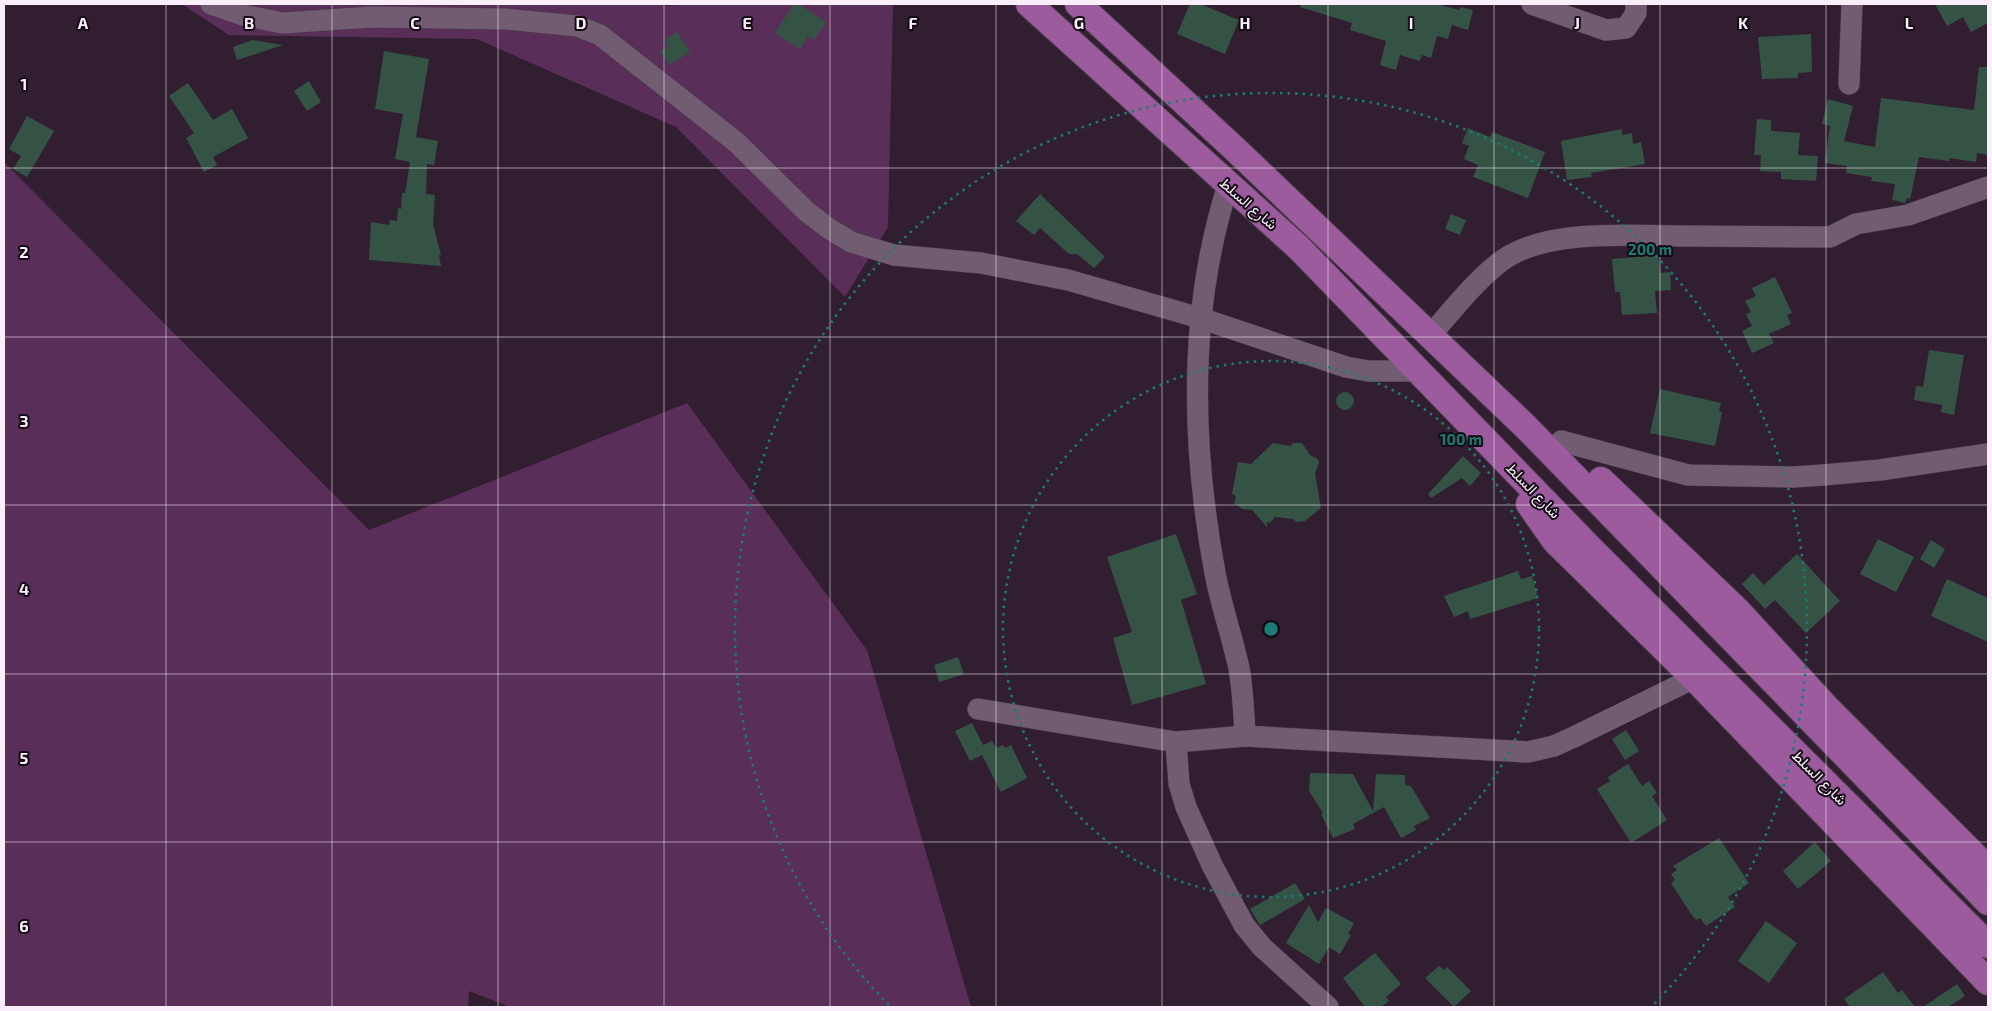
<svg xmlns="http://www.w3.org/2000/svg" width="1992" height="1011" font-family="'Exo 2',Vazirmatn,sans-serif">
  <style>
    .green { fill: #592e59 }
    .building { fill: #345345 }
    .lines { fill: none; stroke-linecap: round; stroke-linejoin: round }
    .minor-casing { stroke: #4a3b4a; stroke-width: 22 }
    .major-casing { stroke: #4a3b4a; stroke-width: 28 }
    .minor { stroke: #725c71; stroke-width: 21 }
    .major { stroke: #9b5b9c; stroke-width: 26 }
    .grid { fill: none; stroke: #faeefa; stroke-width: 1; stroke-opacity: 0.55 }
    .ring { fill: none; stroke: #1b7c75; stroke-width: 2.5; stroke-dasharray: 2.5 5 }
    .labels { text-anchor: middle; dominant-baseline: central; stroke-width: 4; stroke-linejoin: round; paint-order: stroke }
    .street-label { font-size: 15px; fill: #faeefa; stroke: #140c14 }
    .grid-label { font-size: 16px; text-anchor: middle; font-weight: bold; fill: #faeefa; stroke: #140c14; stroke-width: 4; stroke-linejoin: round; paint-order: stroke }
    .centre { fill: #1b7c75; stroke: #140c14; stroke-width: 2.5 }
    .ring-label { font-size: 15px; text-anchor: middle; font-weight: bold; fill: #1b7c75; stroke: #140c14; stroke-width: 4; stroke-linejoin: round; paint-order: stroke }
  </style>
  <rect width="100%" height="100%" fill="#311f31"/>
  <!-- green -->
  <path class="green" d="M182,4H659L668,6L681,4H893L888,227L845,297L676,127L477,39L229,35Z
    M4,162L369,530L687,403L867,650L971,1007H510L469,991L468,1007H4Z"/>
  <!-- building -->
  <path class="building" d="M794,4H798L826,22L814,40L808,36L800,49L775,33Z
    M1190,4H1200L1239,20L1225,54L1177,34Z
    M1301,4H1436L1459,10L1460,7L1473,10L1468,30L1452,25L1448,39L1437,36L1431,58L1422,55L1420,61L1400,55L1396,70L1380,65L1386,41L1350,30L1352,23L1300,7Z
    M1935,4H1988V23L1971,32L1963,17L1947,26Z
    M677,32L690,52L670,65L660,52L668,46L664,40Z
    M1811,34L1812,72L1798,73V78L1762,79L1758,37Z
    M252,40L283,45L237,60L233,47Z
    M384,51L429,59L416,137L438,141L434,165L427,164L426,194L435,195L433,224L441,255H439L441,266L369,260L371,222L389,225L390,220L397,221L398,208L401,209L402,193H405L410,162L395,159L403,114L375,109Z
    M1979,67H1988V155L1977,153L1976,162L1949,158V161L1919,157L1910,199L1907,198L1905,203L1892,200L1895,184L1871,181L1872,177L1846,173L1847,166L1825,163L1830,126L1822,124L1828,99L1853,106L1844,141L1875,147L1881,98L1974,110Z
    M309,81L321,102L307,111L294,91Z
    M188,83L213,120L232,109L248,138L213,157L217,165L204,172L186,138L194,133L169,96Z
    M27,116L54,131L27,177L13,169L21,156L9,149Z
    M1757,119L1771,120V131L1800,133L1798,155L1818,156L1816,181L1781,179V172L1760,171L1761,155H1754Z
    M1468,128L1490,137L1492,132L1545,152L1528,198L1473,177L1478,165L1464,159L1469,146L1462,143Z
    M1622,129V135L1632,133L1633,144L1641,142L1645,164L1591,173L1592,177L1567,180L1561,141Z
    M1040,194L1105,257L1094,268L1077,254H1069L1040,228L1034,235L1016,221Z
    M1451,214L1466,220L1460,235L1445,229Z
    M1658,255L1660,273L1670,272L1671,290L1655,291L1657,313L1622,315L1620,292H1615L1612,259Z
    M1775,277L1792,313L1787,315L1791,324L1769,334L1774,343L1752,353L1742,331L1752,326L1746,314L1751,312L1745,301L1756,296L1752,288Z
    M1929,350L1964,355L1954,415L1941,412L1942,405L1914,400L1916,386L1923,387Z
    M1660,389L1721,403L1719,411L1722,412L1715,446L1650,433Z
    M1336 401a9 9 0 1 1 18 0a9 9 0 1 1-18 0Z
    M1273,443L1290,446L1293,443H1302L1310,455L1318,459L1319,463L1315,473L1321,508L1305,521L1296,522L1293,519L1275,517L1270,523L1267,522V527L1252,510L1242,509L1234,503L1236,496L1232,494L1238,462L1251,464Z
    M1463,456L1481,473L1470,486L1462,478L1431,498L1428,494Z
    M1176,534L1197,594L1181,600L1206,684L1132,705L1113,638L1132,632L1107,557Z
    M1878,539L1914,557L1896,592L1860,574Z
    M1931,540L1945,549L1934,568L1920,559Z
    M1797,554L1840,601L1806,633L1775,600L1765,609L1742,584L1753,573L1764,585Z
    M1518,571L1521,579L1532,576L1538,598L1470,619L1468,611L1454,617L1444,596Z
    M1947,579L1988,598V642L1931,616Z
    M958,657L964,674L939,682L934,665Z
    M972,723L983,745L992,741L996,748L1003,745L1005,748L1011,745L1027,778L1001,792L982,755L970,761L955,731Z
    M1626,730L1639,751L1625,760L1612,739Z
    M1628,764L1642,786L1649,781L1657,793L1652,796L1667,820L1631,843L1597,789L1610,781L1608,777Z
    M1310,773L1353,774L1373,811L1376,774L1405,775V785L1411,786L1430,818L1414,826L1416,830L1401,838L1384,807L1353,824L1355,829L1333,838L1321,814L1323,813L1309,791Z
    M1719,838L1749,883L1728,897L1735,907L1706,926L1700,918L1696,920L1691,914L1671,883L1675,880L1671,874L1677,870L1673,866Z
    M1815,842L1831,861L1798,889L1783,871Z
    M1295,883L1305,899L1260,925L1250,909Z
    M1309,905L1318,922L1326,908L1354,923L1348,934L1351,935L1340,954L1329,947L1319,964L1286,943Z
    M1766,921L1797,943L1769,983L1738,961Z
    M1375,953L1401,984L1386,997L1389,1001L1381,1007H1365L1343,978Z
    M1439,966L1444,970L1447,967L1471,991L1454,1007L1425,978Z
    M1883,972L1898,993L1902,990L1915,1007H1850L1844,999Z
    M1957,984L1965,996L1948,1007H1923Z"/>
  <g class="lines">
    <!-- minor casing -->
    <g class="minor-casing">
      <path id="minor" d="M211,4L243,15L282,23L373,17L506,19L577,26L600,35L736,142L806,211L828,228L851,242L894,255L981,263L1068,280L1200,318L1346,367L1368,371H1421
        M1532,4L1606,30L1626,28L1636,13V4
        M1849,84L1852,4
        M1228,185C1188,311 1191,444 1215,573C1221,605 1232,636 1239,668C1243,691 1244,713 1245,736L1176,742L1179,784L1186,807L1212,865L1244,925L1262,947L1328,1007
        M1429,337C1450,313 1482,272 1509,256C1555,229 1630,236 1682,236C1731,236 1781,237 1830,237L1856,224L1908,215L1988,187
        M1561,441L1688,475L1794,477L1823,475L1880,470L1988,454
        M978,709L1176,742
        M1245,736L1528,752L1554,746L1576,736L1694,678"/>
    </g>
    <!-- major casing -->
    <g class="major-casing">
      <path id="major" d="M1029,4L1299,248L1591,549L1988,945
        M1078,4L1237,151L1526,427L1988,902
        M1601,480L1738,611L1828,709L1988,869
        M1529,504L1555,541L1694,678L1988,982"/>
    </g>
    <!-- minor -->
    <use href="#minor" class="minor"/>
    <!-- major -->
    <use href="#major" class="major"/>
  </g>
  <!-- grid -->
  <path class="grid" d="M166,4V1007M332,4V1007M498,4V1007M664,4V1007M830,4V1007M996,4V1007M1162,4V1007M1328,4V1007M1494,4V1007M1660,4V1007M1826,4V1007M4,168H1988M4,337H1988M4,505H1988M4,674H1988M4,842H1988"/>
  <!-- distance rings -->
  <g class="ring">
    <circle cx="1271" cy="629" r="268"/>
    <path d="M889 1005A536 536 0 1 1 1653 1005"/>
  </g>
  <g class="labels">
    <!-- street labels -->
    <g class="street-label">
      <text transform="translate(1249 203) rotate(41)">شارع السلط</text>
      <text transform="translate(1534 490) rotate(46)">شارع السلط</text>
      <text transform="translate(1820 777) rotate(45)">شارع السلط</text>
    </g>
  </g>
  <g class="grid-label">
    <text x="83" y="29">A</text>
    <text x="249" y="29">B</text>
    <text x="415" y="29">C</text>
    <text x="581" y="29">D</text>
    <text x="747" y="29">E</text>
    <text x="913" y="29">F</text>
    <text x="1079" y="29">G</text>
    <text x="1245" y="29">H</text>
    <text x="1411" y="29">I</text>
    <text x="1577" y="29">J</text>
    <text x="1743" y="29">K</text>
    <text x="1909" y="29">L</text>
    <text x="24" y="90">1</text>
    <text x="24" y="258">2</text>
    <text x="24" y="427">3</text>
    <text x="24" y="595">4</text>
    <text x="24" y="764">5</text>
    <text x="24" y="932">6</text>
  </g>
  <circle cx="1271" cy="629" r="8" class="centre"/>
  <g class="ring-label">
    <text x="1650" y="255">200 m</text>
    <text x="1461" y="445">100 m</text>
  </g>
  <!-- border -->
  <rect width="1992" height="1011" fill="none" stroke="#faeefa" stroke-width="10"/>
</svg>
